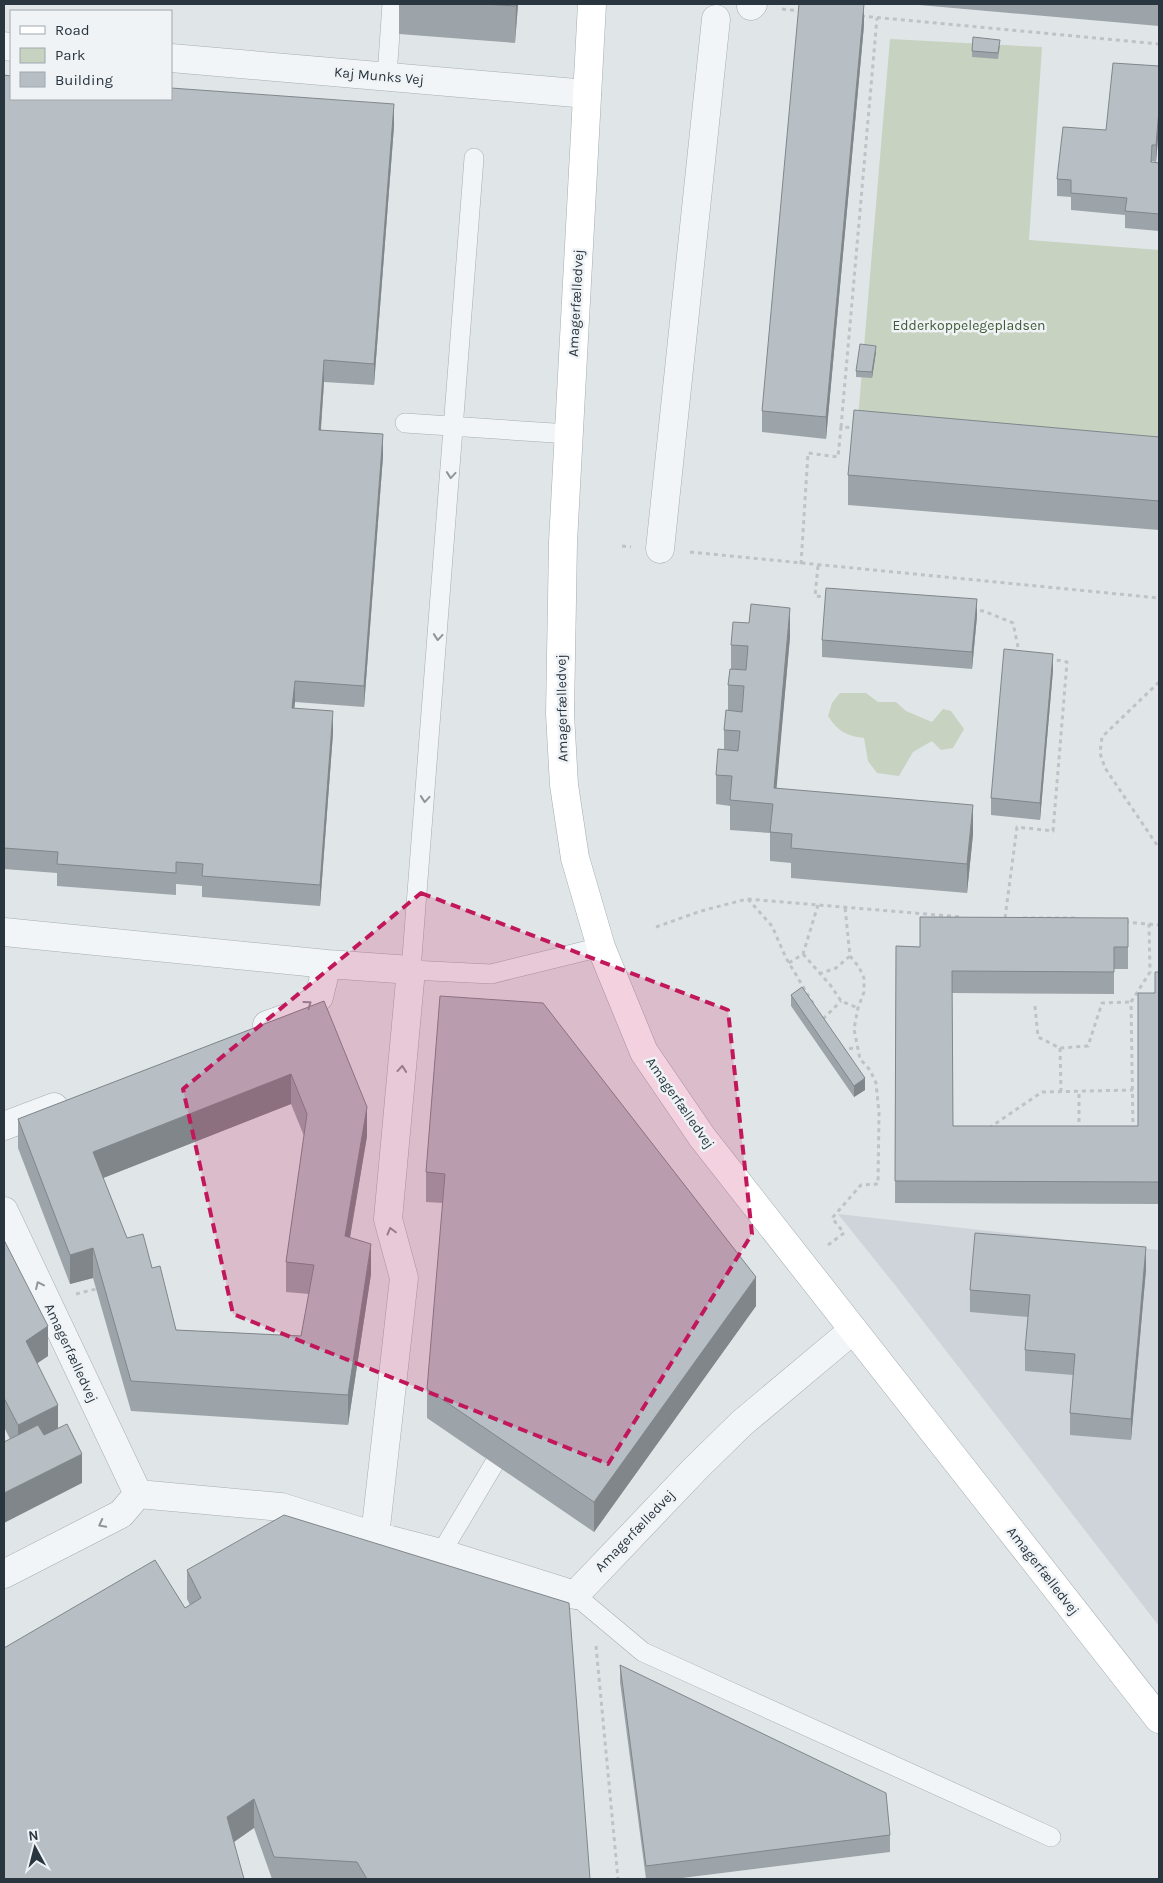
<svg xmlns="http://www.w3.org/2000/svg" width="1163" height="1883" font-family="Karla,sans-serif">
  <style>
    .built { fill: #ced4da }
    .green { fill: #c8d2c1 }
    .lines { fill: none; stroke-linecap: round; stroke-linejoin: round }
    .lane-casing { stroke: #a5adb2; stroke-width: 20 }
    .street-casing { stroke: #a5adb2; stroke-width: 29 }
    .secondary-casing { stroke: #a5adb2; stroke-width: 29 }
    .path { stroke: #bec3c7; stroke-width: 3; stroke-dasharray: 4 4; stroke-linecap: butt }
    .lane { stroke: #f2f5f7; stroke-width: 19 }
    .street { stroke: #f2f5f7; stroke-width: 28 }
    .secondary { stroke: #fff; stroke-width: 28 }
    .wall { fill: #9da4a9; fill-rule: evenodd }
    .shaded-wall { fill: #80868a }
    .building { fill: #b7bfc5; stroke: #80868a; fill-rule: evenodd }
    .oneway { stroke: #8e959b }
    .marked { fill: #c2185b; fill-opacity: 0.2; stroke: #c2185b; stroke-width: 4; stroke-dasharray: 10 6; stroke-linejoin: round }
    .labels { text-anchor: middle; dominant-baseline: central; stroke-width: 5; stroke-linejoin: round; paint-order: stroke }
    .street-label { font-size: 14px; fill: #29353f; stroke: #eff3f6 }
    .park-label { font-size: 14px; fill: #435a37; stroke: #eff3f6 }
  </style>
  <rect width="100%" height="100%" fill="#e0e5e8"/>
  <!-- built -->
  <path class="built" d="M838,1214L1159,1250V1626L895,1285Z"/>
  <!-- green -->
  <path class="green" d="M890,39L1042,47L1029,240L1159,250V447L858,418Z
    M840,693H866L878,702H896L906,711L932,722L943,709L951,711L964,729L953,748L941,750L932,741L913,752L899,776L877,773L868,761L864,738C846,736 838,731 828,716L832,703Z"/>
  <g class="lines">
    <!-- lane casing -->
    <g class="lane-casing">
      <path id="lane" d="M387,76L392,4
        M474,158L411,970L491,974L601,947
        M405,423L569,434
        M441,1553L494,1464
        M575,1595L643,1652L1051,1837"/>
    </g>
    <!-- street casing -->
    <g class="street-casing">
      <path id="street" d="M751,6L753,4
        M4,46L11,47
        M171,58L587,94
        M660,549L716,19
        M4,932L327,964L411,970L388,1219L404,1278L375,1536
        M267,1025L292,1016L319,997L327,964
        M4,1126L54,1107
        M4,1211L138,1494
        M138,1494L281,1507L375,1536L441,1553L575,1595L696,1468L742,1423L853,1330
        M4,1574L121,1514L138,1494"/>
    </g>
    <!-- secondary casing -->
    <g class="secondary-casing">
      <path id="secondary" d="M592,4L563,542L560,714L564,785L575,858L601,947L644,1052L702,1137L1159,1719"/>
    </g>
    <!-- path -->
    <path class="path" d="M782,9L800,11
      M861,16L1159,44
      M841,427L877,18
      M622,546L631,547
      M690,552L1159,598
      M801,564L808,453L838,457L841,427L856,428
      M818,566L815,596L829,597
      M972,610L984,611L1013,623L1019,652
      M1159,682L1102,737L1100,753L1105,768L1159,848
      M748,899L772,926L786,958L814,1005
      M1005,918L1017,827L1053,831L1067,662L1051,659
      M1023,918H1076
      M1125,922L1159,925
      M656,927L701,911L747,899L962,917
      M803,954L831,986L841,1001L858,1008
      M789,963L803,954L818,905
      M819,974L836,968L850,956
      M1035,1006L1038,1037L1060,1048L1088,1046L1102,1003L1131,1002
      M823,1019L841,1001
      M842,1048L844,1050L857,1047
      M1060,1048L1061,1091
      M989,1128L1042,1092L1133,1090
      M1079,1130V1091
      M1133,1130L1131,1002L1150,972L1149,924
      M828,1245L844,1233L832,1218L861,1185L878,1184L879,1113L876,1083L870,1070L860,1059L854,1029L858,1008L864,992V978L859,967L850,956L845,907
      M76,1294L96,1289
      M596,1646L618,1879"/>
    <!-- lane -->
    <use href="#lane" class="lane"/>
    <!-- street -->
    <use href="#street" class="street"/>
    <!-- secondary -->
    <use href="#secondary" class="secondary"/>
  </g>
  <!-- wall -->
  <path class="wall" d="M399,4H518L515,43L399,34Z
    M908,4H1159V26Z
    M864,25L826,439L762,432V411Z
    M1000,46L998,59L972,57V51Z
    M1159,66V127L1156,162L1152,161V162L1159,163V231L1125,228V215L1071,210V197L1057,196V179L1106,130Z
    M4,75L394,126L374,385L324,382L321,430L383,456L364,707L295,702L294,708L333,733L320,906L202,897V886L176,884V895L57,886V873L4,869Z
    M876,352L872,378L856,377V371Z
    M1159,437V530L848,505V475Z
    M977,616L972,669L822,657V640Z
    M790,637L776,788L973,834L967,893L791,878V863L770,861V833L730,830V806L716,804V775L724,750V730L728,711V685L731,669V645Z
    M1053,670L1040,820L991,815V798Z
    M1128,918V969H1114V994L952,993L953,1126H1138L1155,993L1159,972V1204L895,1203L896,946L920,947Z
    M791,995L865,1090L854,1097L791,1006Z
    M440,996L756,1306L594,1532L427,1418V1389L443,1203L426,1202V1172Z
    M324,1001L367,1136L350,1238L371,1274L348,1425L131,1411L93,1278L70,1284L18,1148V1119ZM291,1104L304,1136L286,1262V1292L309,1294L301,1336L176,1330L152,1268L127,1238L103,1178Z
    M4,1240L48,1356L37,1363L58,1428L82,1483L10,1439L4,1427Z
    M1146,1269L1131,1440L1070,1435V1413L1073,1375L1025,1371V1350L1028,1317L970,1312V1290Z
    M187,1570L590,1879H272L254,1828L4,1879L185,1608L190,1605L187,1599Z
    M620,1665L890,1835V1852L674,1879H646L620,1682Z"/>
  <!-- shaded-wall -->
  <path class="shaded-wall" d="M516,4H518L515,43Z
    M864,4V25L826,439V417Z
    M394,104V126L374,385V364Z
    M1159,110V127L1156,162V145Z
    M876,346V352L872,378V372Z
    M324,360V382L319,451V430Z
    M383,434V456L364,707V686Z
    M977,599V616L972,669V652Z
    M790,608V637L774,817V788Z
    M1053,654V670L1040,820V803Z
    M295,681V702L292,730V708Z
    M333,711V733L320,906V885Z
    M973,805V834L967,893V864Z
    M291,1074V1104L93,1182V1152Z
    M865,1078V1090L854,1097V1086Z
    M367,1107V1136L345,1266V1236Z
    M371,1244V1274L348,1425V1395Z
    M1146,1247V1269L1131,1440V1419Z
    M93,1248V1278L70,1284V1255Z
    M756,1277V1306L594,1532V1502Z
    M48,1326V1356L26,1371V1341Z
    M58,1405V1435L18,1455V1425Z
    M82,1454V1483L4,1523V1493Z
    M254,1799V1828L227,1847V1817Z"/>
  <!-- building -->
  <path class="building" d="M484,4H516L515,6Z
    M799,4H864L826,417L762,411Z
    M973,37L1000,40L998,53L972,51Z
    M1113,63L1159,66V110L1156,145H1152L1151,162L1159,163V214L1125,211L1127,198L1071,193V180L1057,179L1063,127L1106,130Z
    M4,75L11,76V99H171V88L394,104L374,364L324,360L319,430L383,434L364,686L295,681L292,708L333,711L320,885L202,876L203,864L176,862V873L57,864L58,852L4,848Z
    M860,344L876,346L872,372L856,371Z
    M854,410L1159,437V501L848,475Z
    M826,588L977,599L972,652L822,640Z
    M751,604L790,608L774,788L973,805L967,864L791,848L792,834L770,832L773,804L730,800L732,776L716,775L718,749L738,751L740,731L724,730L726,710L742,712L744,686L728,685L730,669L746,670L748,646L731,645L733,622L749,623Z
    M1004,649L1053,654L1040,803L991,798Z
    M920,917L1128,918V947H1114V972L952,971L953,1126H1138V993H1155V972H1159V1182L895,1181L896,946L920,947Z
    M802,987L865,1078L854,1086L791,995Z
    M440,996L543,1003L756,1277L594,1502L427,1389L445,1174L426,1172Z
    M324,1001L367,1107L345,1236L371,1244L348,1395L131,1381L93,1248L70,1255L18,1119ZM291,1074L307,1114L286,1262L314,1265L301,1336L176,1330L160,1266L152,1268L143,1234L127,1238L93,1152Z
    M975,1233L1146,1247L1131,1419L1070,1413L1075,1354L1025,1350L1030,1295L970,1290Z
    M4,1240L48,1326L26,1341L58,1405L18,1425L4,1398Z
    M67,1424L82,1454L4,1493V1442L38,1425L44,1435Z
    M284,1515L569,1603L590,1879H367L357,1862L274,1857L254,1799L227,1817L244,1879H4V1648L155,1560L185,1608L201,1598L187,1570Z
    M620,1665L886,1793L890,1835L646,1866Z"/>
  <!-- one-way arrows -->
  <defs><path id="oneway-chevron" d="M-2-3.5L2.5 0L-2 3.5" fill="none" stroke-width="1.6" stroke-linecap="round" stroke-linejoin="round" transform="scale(1.25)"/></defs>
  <g class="oneway">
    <use href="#oneway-chevron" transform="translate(451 475) rotate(95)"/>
    <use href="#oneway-chevron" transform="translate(438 637) rotate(95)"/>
    <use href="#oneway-chevron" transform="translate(425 799) rotate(95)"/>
    <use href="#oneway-chevron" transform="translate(308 1004) rotate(-36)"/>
    <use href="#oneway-chevron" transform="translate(402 1069) rotate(-85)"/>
    <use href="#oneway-chevron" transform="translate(391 1231) rotate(-105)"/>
    <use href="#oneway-chevron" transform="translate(39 1285) rotate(-115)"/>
    <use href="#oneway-chevron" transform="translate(102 1524) rotate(153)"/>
  </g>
  <!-- marked area -->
  <path class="marked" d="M421,893L728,1010L752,1234L608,1464L233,1314L183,1089Z"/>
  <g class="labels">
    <!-- street labels -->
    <g class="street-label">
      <text transform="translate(379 76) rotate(5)">Kaj Munks Vej</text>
      <text transform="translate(576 303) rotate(-87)">Amagerfælledvej</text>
      <text transform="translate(562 708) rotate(-91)">Amagerfælledvej</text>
      <text transform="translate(680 1103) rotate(55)">Amagerfælledvej</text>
      <text transform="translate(71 1353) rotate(65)">Amagerfælledvej</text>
      <text transform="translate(635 1531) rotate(-46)">Amagerfælledvej</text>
      <text transform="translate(1043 1571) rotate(52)">Amagerfælledvej</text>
    </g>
    <!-- park labels -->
    <g class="park-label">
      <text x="969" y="325">Edderkoppelegepladsen</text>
    </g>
  </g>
  <!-- border -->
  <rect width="1163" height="1883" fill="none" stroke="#29353f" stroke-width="10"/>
  <!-- legend -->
  <rect x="10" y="10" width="162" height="90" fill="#eff3f6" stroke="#a0a7ad"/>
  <rect x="20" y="26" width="25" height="8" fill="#ffffff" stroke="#a0a7ad"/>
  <text x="55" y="35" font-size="15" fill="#29353f">Road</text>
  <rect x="20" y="48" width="25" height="15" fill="#c8d2c1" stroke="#a0a7ad"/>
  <text x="55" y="60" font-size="15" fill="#29353f">Park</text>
  <rect x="20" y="72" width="25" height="15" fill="#b7bfc5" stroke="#a0a7ad"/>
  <text x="55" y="85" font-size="15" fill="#29353f">Building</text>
  <!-- north arrow -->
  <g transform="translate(35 1848) rotate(353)" stroke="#eff3f6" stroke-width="4" paint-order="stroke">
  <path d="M0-4L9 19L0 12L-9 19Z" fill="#29353f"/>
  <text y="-8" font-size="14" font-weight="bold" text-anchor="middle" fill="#29353f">N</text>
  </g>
</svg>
